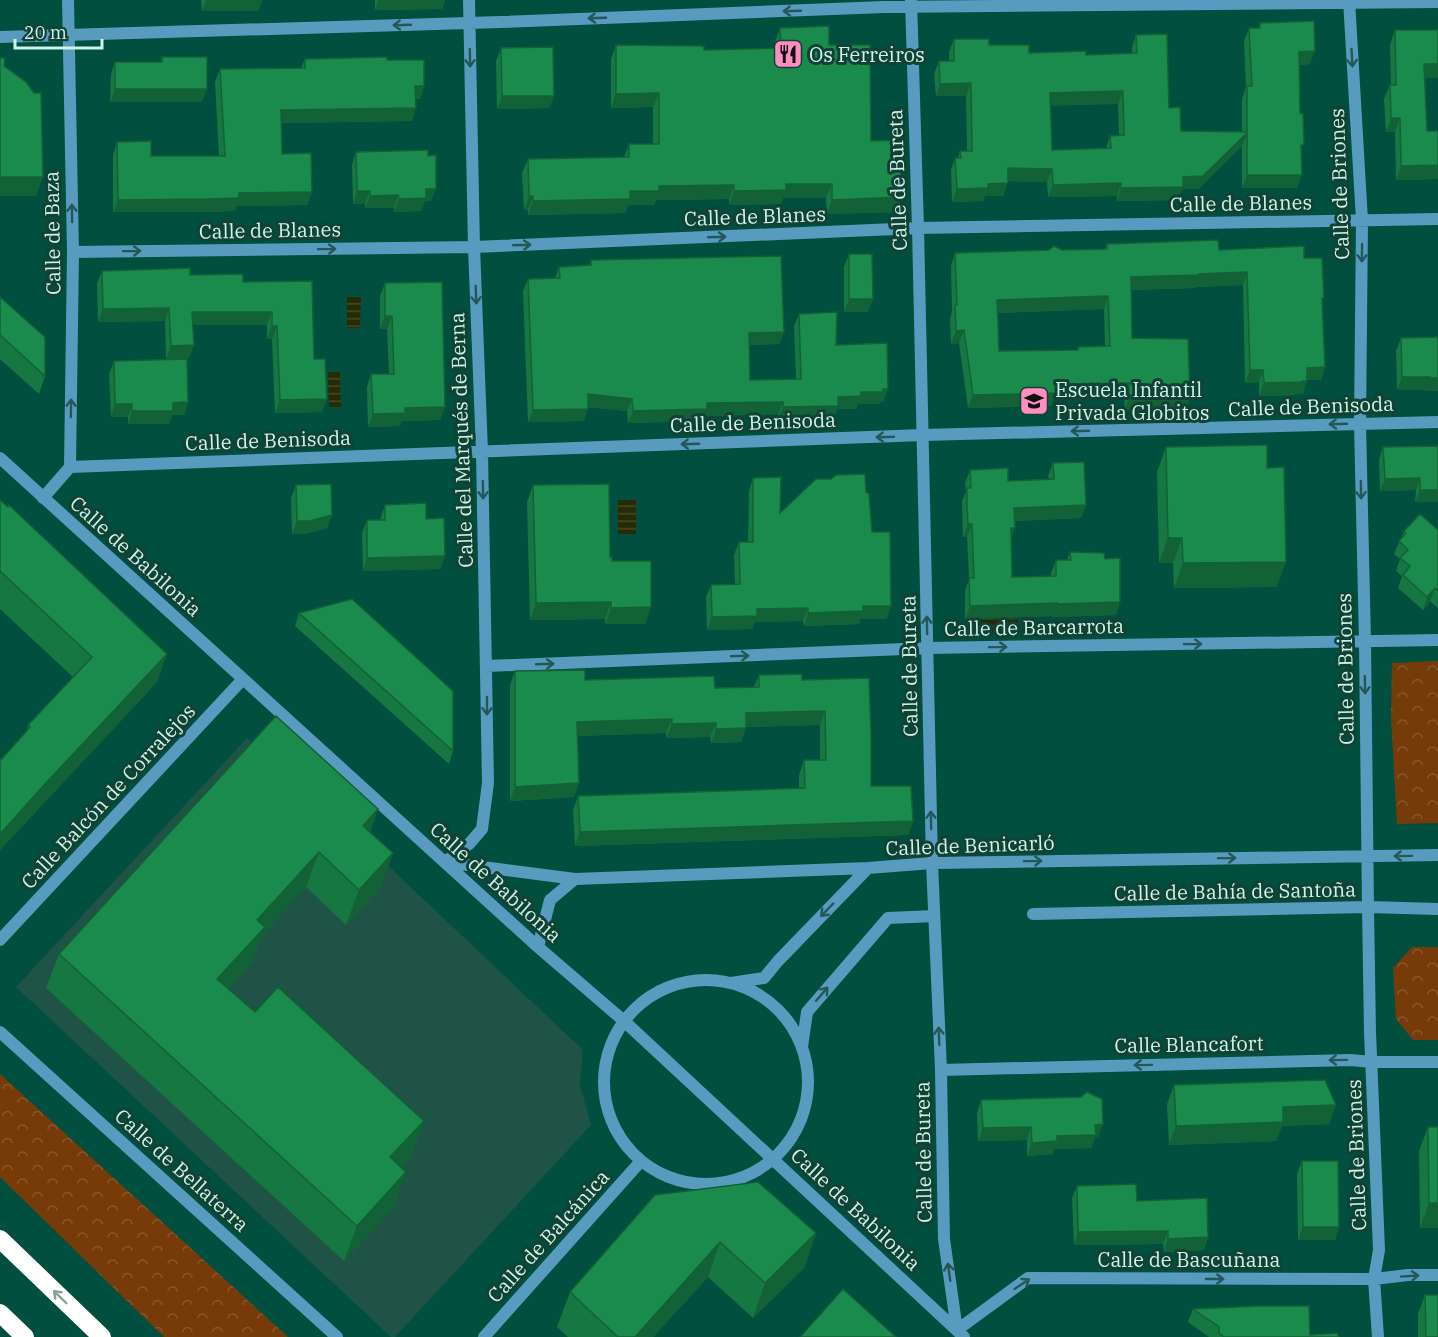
<svg xmlns="http://www.w3.org/2000/svg" width="1438" height="1337" font-family="'IBM Plex Serif',serif">
  <style>
    .built { fill: #1e5346 }
    .forest { fill: url(#forest-crowns) }
    .water { fill: url(#water-rules) }
    .lines { fill: none; stroke-linecap: round; stroke-linejoin: round }
    .minor { stroke: #589bbf; stroke-width: 12 }
    .motorway { stroke: #fff; stroke-width: 18 }
    .wall { fill: #177742; fill-rule: evenodd }
    .shaded-wall { fill: #136136 }
    .building { fill: #1b8a4d; stroke: #136136; stroke-width: 1.5; fill-rule: evenodd }
    .oneway { stroke: #245858 }
    .oneway2 { stroke: #88a09a }
    .labels { text-anchor: middle; dominant-baseline: central; stroke-width: 6; stroke-linejoin: round; paint-order: stroke }
    .poi-label { font-size: 20px; fill: #ccf4e7; stroke: #124135; text-anchor: start }
    .street-label { font-size: 20px; fill: #ccf4e7; stroke: #124135 }
  </style>
  <defs>
    <pattern id="forest-crowns" width="20" height="18" patternUnits="userSpaceOnUse" patternTransform="scale(1.5)"><rect width="20" height="18" fill="#763b09"/><path d="M2 6a3 3 0 1 1 6 0M12 15a3 3 0 1 1 6 0" fill="none" stroke="#88582d"/></pattern>
    <pattern id="water-rules" width="6" height="5" patternUnits="userSpaceOnUse" patternTransform="scale(1.5)"><rect width="6" height="5" fill="#282a06"/><path d="M0 2.5h6" fill="none" stroke="#464a2a"/></pattern>
  </defs>
  <rect width="100%" height="100%" fill="#004f3f"/>
  <!-- built -->
  <path class="built" d="M247,738L264,751L365,844L583,1050L580,1085L591,1125L395,1337H391L16,987Z"/>
  <!-- forest -->
  <path class="forest" d="M1438,661V823L1397,824L1391,717L1392,663Z
    M1412,947H1438V1040H1413L1396,1019L1393,968Z
    M0,1074L288,1337H164L0,1177Z"/>
  <!-- water -->
  <path class="water" d="M347,297H361L360,328H347Z
    M328,372H340L341,407H329Z
    M618,500H636V534H618Z
    M978,619H1018V624H1015V632L978,633Z"/>
  <g class="lines">
    <!-- minor -->
    <path class="minor" d="M68,0L73,252L70,467
      M911,0L918,228L932,863L941,1070L944,1239L957,1330L1028,1278L1374,1279L1408,1275H1438
      M1349,0L1362,220L1360,424L1365,641L1368,907L1370,1032L1379,1250L1374,1279L1378,1337
      M0,37L501,22L884,7L1438,2
      M73,252L474,247L918,228L1438,219
      M0,458L538,947L624,1021L964,1337
      M70,467L923,435L1438,422
      M43,498L70,467
      M487,666L928,648L1438,640
      M445,862L469,844L482,829L488,783L482,452L474,247L469,0
      M445,862L575,879
      M1033,914L1368,907L1438,909
      M0,940L243,679
      M538,947L550,900L575,879L868,868L932,863L1438,855
      M604 1082a102 102 0 1 1 204 0a102 102 0 1 1-204 0Z
      M731,983L764,978L778,961L868,868
      M0,1032L337,1337
      M802,1047L807,1012L888,918L934,916
      M941,1070L1351,1060L1372,1062H1438
      M484,1337L641,1161"/>
    <!-- motorway -->
    <path class="motorway" d="M0,1239L102,1337
      M0,1313L25,1337"/>
  </g>
  <!-- wall -->
  <path class="wall" d="M201,0H262L258,11H202Z
    M375,0H445L442,9L375,10Z
    M1260,23L1310,64L1299,65L1300,113L1302,152L1297,188H1242V146L1198,189H1182L1178,200L1117,201V196L1048,197L1047,182L1008,181L1003,196H985L983,201L952,202L951,170L955,158H958L960,151H967L966,96H936L934,74L939,61H949V52L954,39L989,45L1029,53L1086,55L1132,53V47L1136,35L1169,108L1181,131L1242,132V99L1246,87L1244,41L1249,28H1258ZM1118,104L1119,135L1110,136L1106,148L1052,150L1051,105Z
    M780,28L829,45L871,141L897,212L827,214L826,198H783L781,204L729,205V199L656,200L654,205H628L625,213L528,215V210H524L522,173L528,159L624,157L629,144H653V107L611,108V59L616,45L704,50L776,48L775,42Z
    M1395,30H1438V78H1425L1427,131H1438V179L1396,180L1395,132H1386L1384,99L1390,85H1391L1390,45Z
    M501,48L554,96L549,108L497,109L496,61Z
    M162,57L202,102H110L111,74L115,62H160Z
    M305,59L387,60L424,86L420,99H416L412,121L282,123V154L312,192L307,205L236,206L235,211L204,212H113V155L117,142L151,156H219L215,82L220,69L301,68Z
    M356,152L431,201H425L421,211L394,212V208H365V204H353L352,165Z
    M1107,244L1219,250L1304,258L1322,302L1325,367L1321,380H1307L1303,394H1297V395L1259,396V382L1245,383L1243,285L1195,287V288L1131,290L1132,338L1190,397L1186,410H1125L1124,396L1054,397L1051,406L968,408L959,343L951,344L950,318L952,312L951,266L955,253L1105,249ZM1104,309L1105,346L1078,347L1077,350L999,351L998,313Z
    M849,254L868,312H844V267Z
    M591,260L784,332L779,344L749,345L750,380L796,379L794,326L799,314L888,389L883,402H880L879,404H858L856,409H837L834,418L778,419V414L704,416L702,421L628,423L627,411L588,407L584,421L528,422L523,291L528,279L555,278L559,267L589,266Z
    M102,271L190,275L243,282L314,359L322,412L275,413L272,339H267V325H193L189,358L166,359L165,321L98,322L97,283Z
    M385,283L445,407L440,420L402,421L400,426L368,427L367,387L371,374H389L387,329H380V296Z
    M0,297L45,376L39,394L0,359Z
    M1438,337V391H1425V390H1397L1396,351L1401,338Z
    M114,361L188,402L184,415H172L169,424H128V417H111L109,374Z
    M1438,446V502H1415L1416,490L1380,491L1379,459L1383,447Z
    M1166,447L1267,468L1277,587L1174,588L1173,563H1159L1157,472Z
    M1053,463L1086,505L1081,518L1015,521V528L1011,539L1012,577L1051,576V573L1056,560H1067L1070,552L1105,559L1116,615L1052,617V616L965,619V591L969,579L967,537H963L962,501L966,492L965,483L970,470L1008,481L1049,479L1048,476Z
    M753,478L780,513L866,492L887,619H860L859,624L804,626L803,621L755,622L752,629L707,630L706,597L711,585L735,584L734,555L739,542H748L749,491Z
    M296,485L332,515L327,528L305,534H292L291,498Z
    M533,485L610,557L612,561L651,607L645,624H605V619L530,620L527,502Z
    M0,500L157,682L0,850V761L26,733L28,725L73,677L0,609Z
    M385,505L426,519L445,556L440,569L363,571L362,533L367,520H380Z
    M1438,530V608L1430,601L1423,610L1398,588L1402,576L1396,571L1400,559L1394,554L1404,531Z
    M299,613L453,751L449,764L295,626Z
    M515,671L585,680L715,688L754,687L759,675L802,680L869,678L871,786L913,821L908,835L575,846L573,810L578,796L799,788V775L804,760H820V725L746,727L741,742L711,743L710,737L666,738V733L577,736L579,783L574,797L510,801V685Z
    M378,809L370,832L393,853L380,888L346,925L306,887L262,935L252,962L228,988L255,1012L424,1121L411,1156L401,1167L394,1207L344,1261L46,988L59,954Z
    M1174,1085L1336,1105L1329,1124L1282,1126L1276,1141L1169,1145L1167,1104Z
    M981,1100L1103,1124L1098,1137H1095L1091,1148L1054,1149L1053,1154L1027,1156V1140L978,1141L977,1113Z
    M1428,1127H1438V1228H1420L1419,1151Z
    M1302,1161L1339,1227L1335,1240H1298L1297,1174Z
    M1077,1186L1208,1237L1204,1250L1164,1252L1163,1244L1074,1245L1072,1198Z
    M655,1195L816,1233L804,1268L753,1318L708,1277L653,1337H568L557,1327L570,1292Z
    M1425,1295L1438,1337H1418V1314Z
    M1193,1309L1310,1335L1339,1337H1209L1188,1322Z"/>
  <!-- shaded-wall -->
  <path class="shaded-wall" d="M206,0H262L258,11H202Z
    M378,0H445L442,9L375,10Z
    M1315,51L1310,64L1294,65L1299,52Z
    M1424,64H1438V78H1419Z
    M971,83L966,96H936L940,84Z
    M415,86H424L420,99H411Z
    M115,89H207L202,102H110Z
    M1123,91L1118,104L1045,106L1050,93Z
    M659,93L653,107L611,108L616,94Z
    M502,96H554L549,108L497,109Z
    M416,108L412,121L277,123L281,110Z
    M1391,118H1400L1395,132H1386Z
    M1247,133L1242,146L1198,189H1182L1178,200L1117,201L1121,188L1183,177Z
    M1438,165V179L1396,180L1401,166Z
    M1008,168L1052,169L1047,182L1003,181Z
    M1247,175H1302L1297,188H1242Z
    M0,177H43L36,196H0Z
    M1008,183L1003,196H985L983,201L952,202L957,189L988,184Z
    M1121,183L1117,196L1048,197L1053,185Z
    M786,184H832L826,198H783L781,204L729,205L734,191Z
    M734,185L729,199L656,200L654,205H628L625,213L528,215L533,201L630,191L659,186Z
    M426,189H436L431,201H425L421,211L394,212L399,199Z
    M357,191H370L365,204H353Z
    M312,192L307,205L236,206L235,211L204,212H113L118,200L239,193Z
    M398,195L394,208H365L370,196Z
    M529,196H533L528,210H524Z
    M902,197L897,212L827,214L832,200Z
    M1247,272L1243,285L1195,287V288L1126,290L1131,277Z
    M1108,296L1104,309L992,313L997,300Z
    M849,299H873L868,312H844Z
    M169,308L165,321L98,322L103,309Z
    M192,312H272L267,325H188Z
    M385,316H392L387,329H380Z
    M272,326H277L272,339H267Z
    M964,330L959,343L951,344L956,331Z
    M784,332L779,344L744,345L749,333Z
    M194,345L189,358L166,359L171,346Z
    M1325,367L1321,380H1302L1307,368Z
    M1250,370H1263L1259,382L1245,383Z
    M1402,377H1430L1438,378V391H1425V390H1397Z
    M1302,381H1307L1303,394H1297V395L1259,396L1264,383Z
    M1129,383L1124,396L1054,397L1051,406L968,408L973,395L1056,384Z
    M883,389H888L883,402H880L879,404H858L856,409H837L834,418L778,419L783,407L861,392Z
    M588,394L632,399L627,411L584,407Z
    M1129,397H1190L1186,410H1125Z
    M327,399L322,412L275,413L280,400Z
    M188,402L184,415H172L169,424H128L132,411L173,403Z
    M783,402L778,414L704,416L702,421L628,423L633,411L707,403Z
    M115,404H132L128,417H111Z
    M445,407L440,420L402,421L400,426L368,427L373,414L405,408Z
    M588,409L584,421L528,422L533,410Z
    M1420,478L1416,490L1380,491L1385,479Z
    M1420,490H1438V502H1415Z
    M1086,505L1081,518L1010,521L1014,508Z
    M332,515L327,528L305,534H292L297,521Z
    M968,524H972L967,537H963Z
    M1011,528H1015L1010,541Z
    M1168,538H1182L1173,563H1159Z
    M445,556L440,569L363,571L367,558Z
    M1286,562L1277,587L1174,588L1183,563Z
    M1435,588L1430,601L1423,610L1427,597Z
    M611,602L605,619L530,620L536,603Z
    M1120,602L1116,615L1052,617L1057,604Z
    M1057,603L1052,616L965,619L970,606Z
    M863,606H891L887,619H860L859,624L804,626L808,613Z
    M651,607L645,624H605L611,608Z
    M808,608L803,621L755,622L752,629L707,630L712,617L757,609Z
    M167,654L157,682L0,850V834L44,785Z
    M825,711L820,725L741,727L746,713Z
    M672,719L666,733L572,736L577,722Z
    M716,723L710,737L666,738L672,724Z
    M746,728L741,742L711,743L716,729Z
    M579,783L574,797L510,801L515,787Z
    M378,809L365,844L363,826Z
    M913,821L908,835L575,846L580,832Z
    M319,852L306,887L262,935L252,962L205,1013L217,979L257,920Z
    M393,853L380,888L346,925L359,890Z
    M1336,1105L1329,1124L1282,1126L1276,1141L1169,1145L1176,1126L1283,1107Z
    M424,1121L411,1156L378,1192L390,1157Z
    M1103,1124L1098,1137H1095L1091,1148L1054,1149L1053,1154L1027,1156L1032,1143L1057,1136L1095,1125Z
    M1031,1127L1027,1140L978,1141L983,1128Z
    M406,1172L394,1207L344,1261L357,1226Z
    M1429,1203H1438V1228H1420Z
    M1303,1227H1339L1335,1240H1298Z
    M1168,1231L1163,1244L1074,1245L1078,1232Z
    M816,1233L804,1268L753,1318L765,1283Z
    M1208,1237L1204,1250L1164,1252L1168,1239Z
    M720,1242L708,1277L653,1337H635Z"/>
  <!-- building -->
  <path class="building" d="M1314,21L1315,51L1299,52L1300,113L1303,114L1304,145H1301L1302,175H1247V133L1203,176L1183,177V187L1121,188V183L1053,185L1052,169L1008,168V183L988,184V188L957,189L955,158H961L960,151H972L971,83L940,84L939,61H954V39H989V45H1029V53L1086,51V55L1137,53L1136,35L1167,34L1169,108L1180,107L1181,131L1247,132V86H1252L1249,28H1260V23ZM1123,91L1124,135L1110,136L1111,148L1052,150L1050,93Z
    M829,26V45H870L871,141L899,140L902,197L832,200V184H786V190L734,191V185L659,186V191H630V199L533,201V196H529L528,159L629,157V144H659V93L616,94V45L704,46V50L781,48L780,28Z
    M1395,30H1438V64H1424L1427,131H1438V165L1401,166L1400,118H1391L1390,85H1396Z
    M553,47L554,96H502L501,48Z
    M162,57H207V89H115V62H162Z
    M387,57V60H424V86H415L416,108L281,110L282,154L311,153L312,192L239,193V198L209,199L118,200L117,142L151,141V156H225L220,69L305,68V59Z
    M0,58H5L4,66L26,82L34,93H41L43,177H0Z
    M428,150V156L436,155V189H426V198L399,199L398,195L370,196V191H357L356,152Z
    M1218,240L1219,250L1304,246V258H1322L1324,298H1322L1325,367L1307,368V381H1302V382L1264,383L1263,370H1250L1247,272L1199,274V275L1131,277L1132,338L1188,339L1190,397H1129V383L1056,384V393L973,395L964,330L956,331L955,305H957L955,253L1049,250L1054,246L1062,250L1107,249V244ZM1108,296L1110,346L1078,347V350L999,351L997,300Z
    M849,254H872L873,299H849Z
    M781,256L784,332L749,333L750,380L801,379L799,314L837,312L836,345L887,343L888,389H883V392H861V396L838,397V406L783,407V402L707,403V409L633,411L632,399L588,394V409L533,410L528,279L560,278L559,267L591,265V260Z
    M190,268V275L243,274V282L312,281L314,359H325L327,399L280,400L277,326H272V312H192L194,345L171,346L169,308L103,309L102,271Z
    M442,282L445,407L405,408V413L373,414L371,374H394L392,316H385V283Z
    M0,297L45,337V376L0,335Z
    M1438,337V378H1430V377H1402L1401,338Z
    M187,359L188,402L173,403V411H132V404H115L114,361Z
    M1267,445V468L1284,467L1286,562L1183,563L1182,538H1168L1166,447Z
    M1438,446V490H1420V478L1385,479L1383,447Z
    M1084,462L1086,505L1014,508L1015,528H1011L1012,577L1056,576V560H1071L1070,552L1104,553L1105,559L1120,558V602L1057,604V603L970,606L969,578H974L972,524H968L967,506V488H971L970,470L1008,468V481L1054,479L1053,463Z
    M865,474L866,492L869,494L872,532H890L891,606H863V611L808,613V608L757,609V616L712,617L711,585L740,584L739,542H753V478L781,477L780,513L816,479H831L836,475Z
    M331,484L332,515L310,521H297L296,485Z
    M609,484L610,557H612V561H651V607L611,608V602L536,603L533,485Z
    M0,500L8,507L9,505L167,654L44,785L0,834V761L30,727L28,725L92,657L0,571Z
    M426,503V519L444,518L445,556L367,558V520H385V505Z
    M1420,514L1438,530V591L1435,588L1427,597L1403,575L1410,566L1400,558L1408,550L1399,541L1406,533L1404,531Z
    M352,599L453,691V751L299,613Z
    M585,670V680L714,676L715,688L759,687V675L802,674V680L869,678L871,733V786H911L913,821L580,832L578,796L805,788L804,760H826L825,711L746,713V728L716,729V723L672,724V719L577,722L579,783L515,787V671Z
    M276,716L378,809L363,826L393,853L359,890L319,852L257,920L265,927L217,979L255,1012L278,987L424,1121L390,1157L406,1172L357,1226L59,954Z
    M1325,1080L1336,1105L1283,1107V1122L1176,1126L1174,1085Z
    M1087,1092L1102,1099L1103,1124L1095,1125L1096,1135L1057,1136V1141L1032,1143L1031,1127L983,1128L981,1100L1081,1097Z
    M1428,1127H1438V1203H1429Z
    M1302,1161H1338L1339,1227H1303Z
    M758,1182L816,1233L765,1283L720,1242L635,1337H618L570,1292L655,1195Z
    M1136,1184L1137,1201L1207,1198L1208,1237L1168,1239V1231L1078,1232L1077,1186Z
    M843,1289L896,1337H800Z
    M1425,1295H1438V1337H1426Z
    M1259,1306H1309L1310,1335L1337,1333L1339,1337H1224L1219,1333V1327L1193,1309Z"/>
  <!-- one-way arrows -->
  <defs><path id="oneway-shaft" d="M-6 0H5M1.5-3L5.5 0L1.5 3" fill="none" stroke-width="1.6" stroke-linecap="round" stroke-linejoin="round" transform="scale(1.5)"/></defs>
  <g class="oneway">
    <use href="#oneway-shaft" transform="translate(792 11) rotate(178)"/>
    <use href="#oneway-shaft" transform="translate(597 18) rotate(178)"/>
    <use href="#oneway-shaft" transform="translate(402 25) rotate(178)"/>
    <use href="#oneway-shaft" transform="translate(470 58) rotate(89)"/>
    <use href="#oneway-shaft" transform="translate(1352 58) rotate(87)"/>
    <use href="#oneway-shaft" transform="translate(72 213) rotate(-91)"/>
    <use href="#oneway-shaft" transform="translate(717 237) rotate(-2)"/>
    <use href="#oneway-shaft" transform="translate(522 245) rotate(-2)"/>
    <use href="#oneway-shaft" transform="translate(327 249) rotate(-1)"/>
    <use href="#oneway-shaft" transform="translate(132 251) rotate(-1)"/>
    <use href="#oneway-shaft" transform="translate(1362 253) rotate(91)"/>
    <use href="#oneway-shaft" transform="translate(476 295) rotate(88)"/>
    <use href="#oneway-shaft" transform="translate(71 408) rotate(-89)"/>
    <use href="#oneway-shaft" transform="translate(1338 424) rotate(178)"/>
    <use href="#oneway-shaft" transform="translate(1080 431) rotate(178)"/>
    <use href="#oneway-shaft" transform="translate(885 437) rotate(178)"/>
    <use href="#oneway-shaft" transform="translate(690 444) rotate(178)"/>
    <use href="#oneway-shaft" transform="translate(483 490) rotate(89)"/>
    <use href="#oneway-shaft" transform="translate(1361 490) rotate(89)"/>
    <use href="#oneway-shaft" transform="translate(927 625) rotate(-91)"/>
    <use href="#oneway-shaft" transform="translate(1193 644) rotate(-1)"/>
    <use href="#oneway-shaft" transform="translate(998 647) rotate(-1)"/>
    <use href="#oneway-shaft" transform="translate(740 656) rotate(-2)"/>
    <use href="#oneway-shaft" transform="translate(545 664) rotate(-2)"/>
    <use href="#oneway-shaft" transform="translate(1365 685) rotate(89)"/>
    <use href="#oneway-shaft" transform="translate(487 706) rotate(90)"/>
    <use href="#oneway-shaft" transform="translate(931 820) rotate(-91)"/>
    <use href="#oneway-shaft" transform="translate(1403 856) rotate(179)"/>
    <use href="#oneway-shaft" transform="translate(1227 858) rotate(-1)"/>
    <use href="#oneway-shaft" transform="translate(1033 861) rotate(-1)"/>
    <use href="#oneway-shaft" transform="translate(827 910) rotate(134)"/>
    <use href="#oneway-shaft" transform="translate(822 994) rotate(-49)"/>
    <use href="#oneway-shaft" transform="translate(939 1036) rotate(-92)"/>
    <use href="#oneway-shaft" transform="translate(1338 1060) rotate(179)"/>
    <use href="#oneway-shaft" transform="translate(1143 1065) rotate(179)"/>
    <use href="#oneway-shaft" transform="translate(949 1272) rotate(-98)"/>
    <use href="#oneway-shaft" transform="translate(1410 1276) rotate(-4)"/>
    <use href="#oneway-shaft" transform="translate(1215 1279)"/>
    <use href="#oneway-shaft" transform="translate(1022 1284) rotate(-33)"/>
  </g>
  <use class="oneway2" href="#oneway-shaft" transform="translate(60 1297) rotate(-136)"/>
  <!-- icons -->
  <defs>
    <g id="restaurant-square" transform="scale(1.5)"><rect x="-9" y="-9" width="18" height="18" rx="4" fill="#fd8ebf" stroke="#124135"/><path d="M-5-6h1v4h1v-4h1v4h1v-4h1v5L-1.5 .5V6h-2V.5L-5-1ZM5-6V6H3V1.5H1.5Q1.5-4 5-6Z" fill="#111"/></g>
    <g id="school-square" transform="scale(1.5)"><rect x="-9" y="-9" width="18" height="18" rx="4" fill="#fd8ebf" stroke="#124135"/><path d="M0-5L7-2L0 1L-7-2ZM-4 1L0 2.5L4 1V4Q0 6-4 4Z" fill="#111"/></g>
  </defs>
  <g fill-rule="evenodd">
    <use href="#restaurant-square" x="788" y="54"/>
    <use href="#school-square" x="1034" y="401"/>
  </g>
  <g class="labels">
    <!-- poi labels -->
    <g class="poi-label">
      <text x="809" y="54">Os Ferreiros</text>
      <text x="1055" y="389">Escuela Infantil<tspan x="1055" dy="23">Privada Globitos</tspan></text>
    </g>
    <!-- street labels -->
    <g class="street-label">
      <text transform="translate(897 180) rotate(-92)">Calle de Bureta</text>
      <text transform="translate(1339 184) rotate(-92)">Calle de Briones</text>
      <text transform="translate(1241 203) rotate(-1)">Calle de Blanes</text>
      <text transform="translate(755 216) rotate(-2)">Calle de Blanes</text>
      <text transform="translate(270 230) rotate(-1)">Calle de Blanes</text>
      <text transform="translate(52 233) rotate(-91)">Calle de Baza</text>
      <text transform="translate(1311 406) rotate(-2)">Calle de Benisoda</text>
      <text transform="translate(753 422) rotate(-2)">Calle de Benisoda</text>
      <text transform="translate(268 440) rotate(-2)">Calle de Benisoda</text>
      <text transform="translate(461 440) rotate(-92)">Calle del Marqués de Berna</text>
      <text transform="translate(136 556) rotate(42)">Calle de Babilonia</text>
      <text transform="translate(1034 627) rotate(-1)">Calle de Barcarrota</text>
      <text transform="translate(909 666) rotate(-91)">Calle de Bureta</text>
      <text transform="translate(1345 669) rotate(-91)">Calle de Briones</text>
      <text transform="translate(108 796) rotate(-47)">Calle Balcón de Corralejos</text>
      <text transform="translate(970 845) rotate(-2)">Calle de Benicarló</text>
      <text transform="translate(496 882) rotate(42)">Calle de Babilonia</text>
      <text transform="translate(1235 891) rotate(-1)">Calle de Bahía de Santoña</text>
      <text transform="translate(1189 1044) rotate(-1)">Calle Blancafort</text>
      <text transform="translate(923 1152) rotate(-91)">Calle de Bureta</text>
      <text transform="translate(1356 1155) rotate(-92)">Calle de Briones</text>
      <text transform="translate(182 1170) rotate(42)">Calle de Bellaterra</text>
      <text transform="translate(856 1209) rotate(43)">Calle de Babilonia</text>
      <text transform="translate(548 1236) rotate(-48)">Calle de Balcánica</text>
      <text x="1189" y="1259">Calle de Bascuñana</text>
    </g>
  </g>
  <!-- scale -->
  <path d="M15 39v9h87v-9" fill="none" stroke="#ccf4e7" stroke-width="3"/>
  <text x="24" y="39" font-size="18" fill="#ccf4e7" stroke="#124135" stroke-width="4.5" paint-order="stroke">20 m</text>
</svg>
